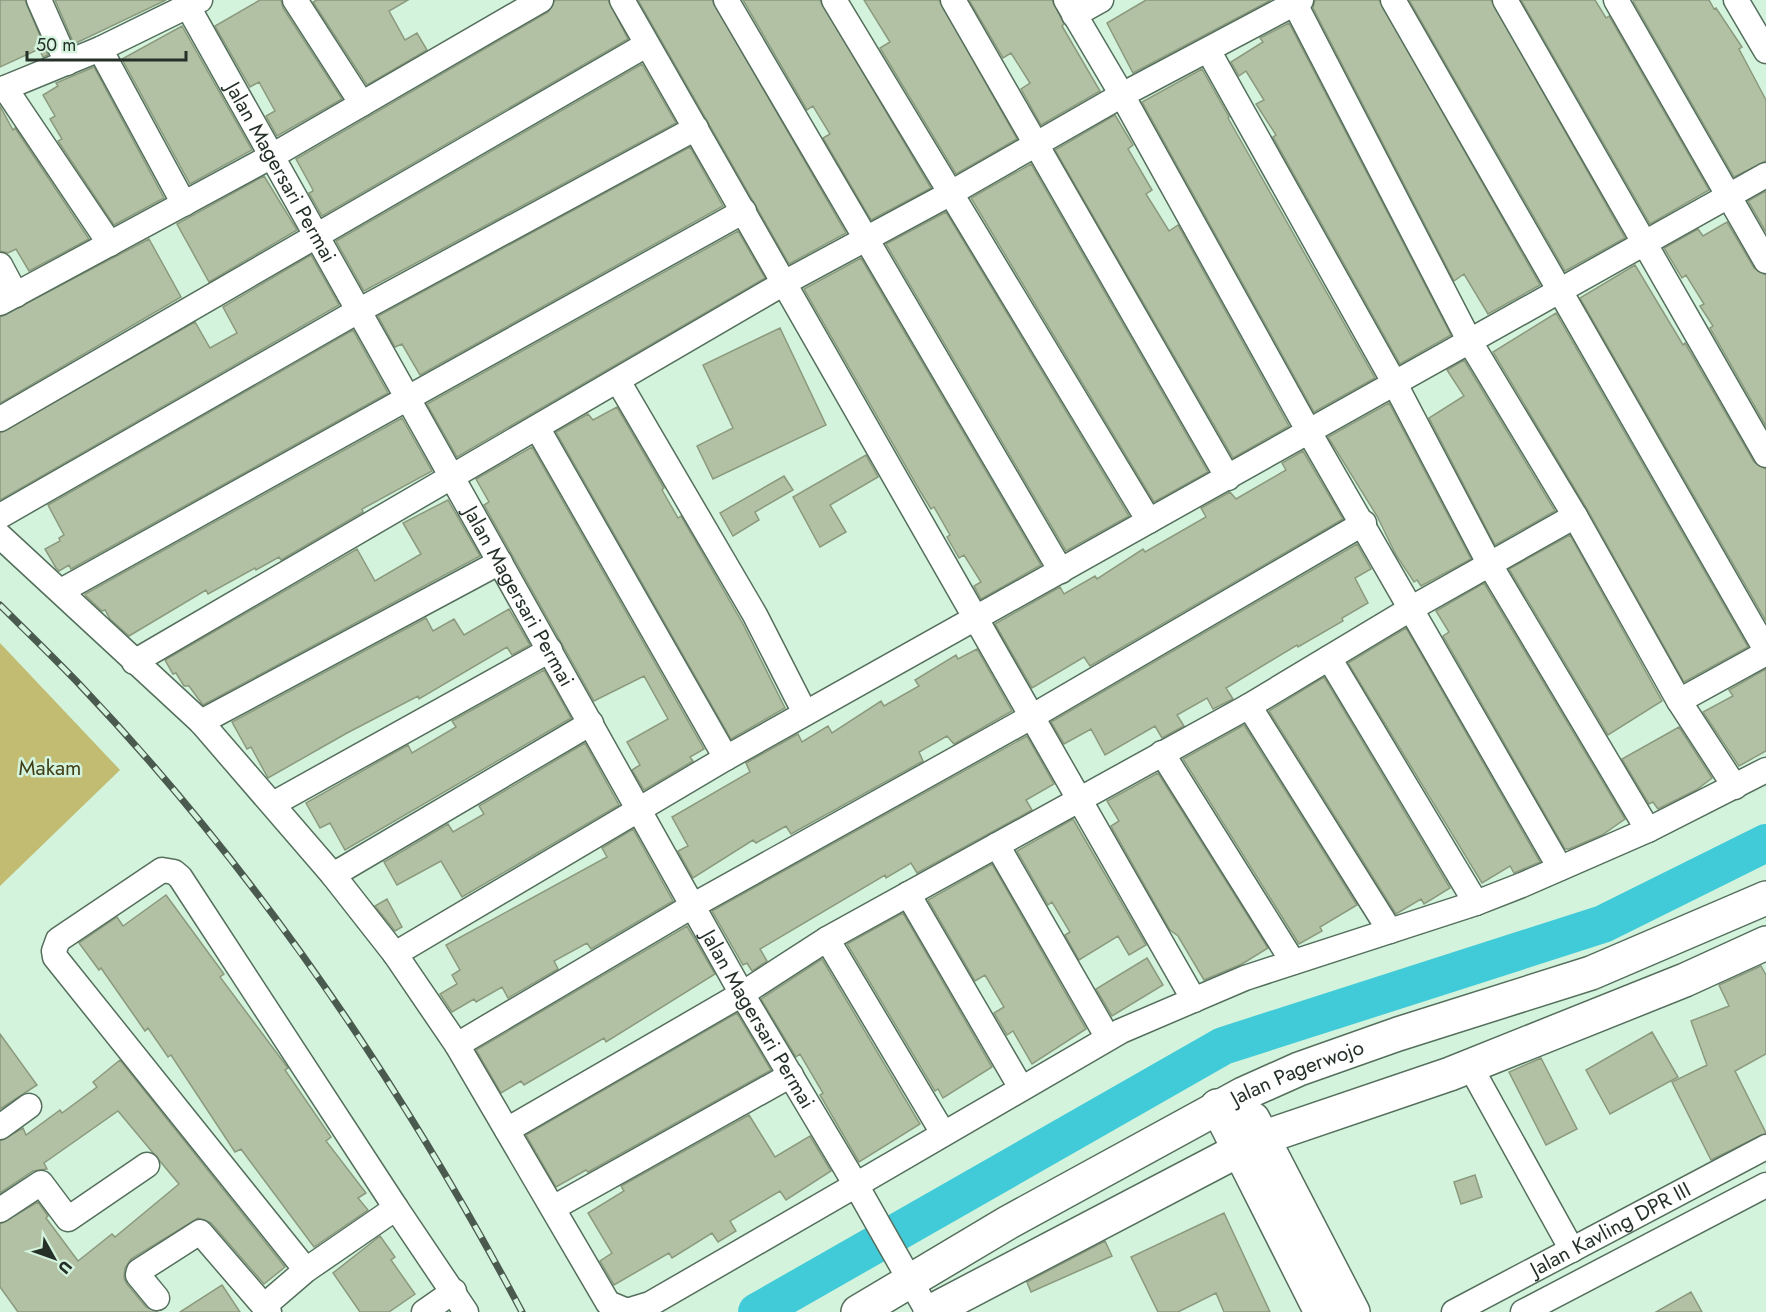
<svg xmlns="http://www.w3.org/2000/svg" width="1766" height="1312" font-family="Jost,sans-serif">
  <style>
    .green { fill: #c1bc71 }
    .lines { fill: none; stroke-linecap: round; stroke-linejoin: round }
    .river { stroke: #41cbd8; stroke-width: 38 }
    .building { fill: #b2c1a4; stroke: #8b997d; stroke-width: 1.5 }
    .street-casing { stroke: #546f5c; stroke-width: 27 }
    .secondary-casing { stroke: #546f5c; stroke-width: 36 }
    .street { stroke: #fff; stroke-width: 24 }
    .secondary { stroke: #fff; stroke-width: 33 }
    .rail-casing { stroke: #4a5a4f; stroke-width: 7 }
    .rail { stroke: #d4f3dd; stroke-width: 4.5; stroke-dasharray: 14; stroke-linecap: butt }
    .labels { text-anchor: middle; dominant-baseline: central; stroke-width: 5; stroke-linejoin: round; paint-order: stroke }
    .street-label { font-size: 21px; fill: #243028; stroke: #d4f3dd }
    .park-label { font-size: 21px; fill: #423f17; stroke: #d4f3dd }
  </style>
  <rect width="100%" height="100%" fill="#d4f3dd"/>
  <!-- green -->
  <path class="green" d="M0,643L120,770L0,886Z"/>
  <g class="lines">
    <!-- river -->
    <path class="river" d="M757,1312L1223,1046L1603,924L1766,843"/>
  </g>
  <!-- building -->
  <path class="building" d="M0,0H25L48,55L43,57L39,49L0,67Z
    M55,0H166L74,44Z
    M260,0H281L283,8L342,99L277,136L266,116L275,111L259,82L250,87L215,26Z
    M317,0H408L389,11L405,40L417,33L427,50L367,85L313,2Z
    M555,0H608L628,39L322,216L309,193L313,191L312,188L296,159L548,12Z
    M638,0H712L846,233L789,264Z
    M743,0H820L931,188L871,220L823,138L830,134L813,106L807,110Z
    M864,0H939L1017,139L956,174L880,48L890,42Z
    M969,0H1052L1064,24L1062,26L1100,91L1041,125L1021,89L1030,83L1011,53L1003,58Z
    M1146,0H1271L1133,73L1107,23Z
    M1315,0H1379L1540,285L1488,314L1464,274L1454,281L1313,8Z
    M1409,0H1491L1625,238L1565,271Z
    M1521,0H1595L1606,18L1609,16L1709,190L1650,224Z
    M1635,0H1709L1714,9L1716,8L1742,47L1739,49L1766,100V161L1734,177L1633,1Z
    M1289,23L1451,335L1400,364L1273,137L1276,135L1256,104L1264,100L1246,71L1239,76L1231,62L1263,42L1260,38Z
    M182,26L252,150L190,184L122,59Z
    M642,64L676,123L364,291L336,241Z
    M94,67L164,198L114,225L58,141L62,139L50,119L55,116L43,95L58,86L56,83Z
    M1202,69L1229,117L1228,118L1375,378L1314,412L1142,102Z
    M0,106L13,130L15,128L89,239L29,271L16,249L8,253L0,251Z
    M1115,115L1133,145L1128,149L1152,190L1146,194L1169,231L1178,225L1289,426L1233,458L1055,150Z
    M690,147L723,206L420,375L402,344L395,347L378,316Z
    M1031,164L1208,472L1154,502L971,198Z
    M264,176L297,230L209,282L177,224Z
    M1766,191V232L1748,201Z
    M946,212L1129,516L1066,551L886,244Z
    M1727,222L1754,268L1766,275V426L1710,328L1713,326L1700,306L1704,304L1686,275L1682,278L1664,248L1698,229L1703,236Z
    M738,231L765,278L457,457L427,404Z
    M149,239L181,297L0,403V317Z
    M311,255L339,305L0,500V433L195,322L210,348L237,333L223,307Z
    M861,258L1041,565L981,599L974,586L981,582L964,555L959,558L947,537L950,535L934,507L931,509L920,491L804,289Z
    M1635,265L1683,345L1685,343L1754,462L1766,469V621L1580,298Z
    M1556,313L1748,647L1684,682L1587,509L1493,352Z
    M780,328L826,425L713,479L697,446L733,428L703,365Z
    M353,330L388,393L71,569L69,565L59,571L56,568L45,549L60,541L59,538L64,535L48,505Z
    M1464,360L1555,511L1495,545L1429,418L1464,396L1447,370Z
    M1389,403L1471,559L1421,586L1417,580L1414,582L1396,555L1377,516L1328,437Z
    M617,407L664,488L662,490L678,518L681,516L743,624L785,708L731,739L556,432L588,414L593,420Z
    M402,418L432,471L362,509L363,512L281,560L279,557L256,570L255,568L208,594L206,590L129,636L110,619L105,610L102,611L86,596L85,594Z
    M532,447L704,749L690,757L693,761L644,790L632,770L640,765L627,742L668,719L644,676L594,701L484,505L489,502L476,479Z
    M1303,451L1343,519L1090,666L1084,657L1032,688L995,624L1060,587L1064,594L1095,576L1097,579L1143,549L1145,552L1206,517L1201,508L1230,492L1236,499L1286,470L1282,463Z
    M866,455L878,477L830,505L846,532L820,547L793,497Z
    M784,476L793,490L755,512L759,520L733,536L720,513Z
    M448,500L480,556L203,705L189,686H184L176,673L173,674L165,660L357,549L375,581L421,554L403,523Z
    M1570,535L1662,701L1608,735L1509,569Z
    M1357,544L1371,569L1355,578L1368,603L1342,618L1343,621L1298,647L1297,645L1226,688L1233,699L1213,709L1207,698L1177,715L1184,726L1162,738L1155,726L1105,755L1091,729L1064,744L1051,722Z
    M1484,583L1625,819L1602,835L1569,849H1565L1443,636L1449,632L1436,611Z
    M509,609L530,645L512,655L507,647L419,699L418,696L347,733L268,778L251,747L247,749L232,722L426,618L433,631L454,619L464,635Z
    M1406,628L1540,862L1514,873L1510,866L1482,883L1348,663Z
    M977,649L1012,711L954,744L947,736L919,752L923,761L791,834L786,826L756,843L753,840L693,878L678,851L688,846L672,817L750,772L746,763L798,734L802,742L828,726L832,733L881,701L884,706L919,686L915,680L956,655L958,659Z
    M1766,669V751L1739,766L1703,712L1733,696L1729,690Z
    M544,670L571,718L345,850L330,823L320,828L306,803L408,745L412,753L456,727L452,721Z
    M1324,677L1450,888L1424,904L1421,899L1396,914L1269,711Z
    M1244,725L1357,905L1320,927L1322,931L1299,944L1183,759Z
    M1679,727L1712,778L1696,790L1658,809L1653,802L1649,804L1622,759Z
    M1027,736L1054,784L1026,800L1032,810L917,873L911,863L886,878L885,875L760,949L767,961L752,971L747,963L743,965L712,911Z
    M585,743L619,805L462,897L441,861L397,885L384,862L448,824L453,832L484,814L479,806Z
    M1158,773L1268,948L1242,964L1204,980L1178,936L1170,930L1111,826L1119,821L1107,801Z
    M1073,819L1146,945L1129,955L1118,936L1079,960L1065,935L1070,932L1052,902L1048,905L1017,851Z
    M633,829L673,901L591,949L587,943L554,961L558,969L508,998L502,987L476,1002L474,999L452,1012L440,994L457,984L452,975L460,970L446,945L607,857L602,848Z
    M992,864L1086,1029L1032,1064L1013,1031L1007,1035L994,1013L1004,1007L985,975L975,981L928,900Z
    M166,895L224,974L220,977L288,1068L285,1070L331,1137L326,1141L366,1193L358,1198L368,1210L314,1247L241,1149L235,1152L171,1055L168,1057L148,1028L145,1031L101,968L99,970L79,943L117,917L123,926Z
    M387,899L402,927L395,931L375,906Z
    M903,913L992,1067L943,1098L938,1089L935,1091L847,944Z
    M687,926L715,974L606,1042L604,1038L524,1085L521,1081L501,1093L476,1050Z
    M1147,958L1163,985L1112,1016L1096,989Z
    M822,959L920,1124L859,1162L820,1095L823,1093L800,1054L796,1057L761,999Z
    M1761,966L1766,975V1054L1735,1071L1766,1133L1711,1160L1672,1082L1707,1065L1691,1021L1729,1006L1719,985Z
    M737,1013L771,1070L588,1172L586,1170L556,1187L526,1135Z
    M1652,1032L1678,1077L1610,1114L1586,1070Z
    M0,1034L37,1085L0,1109Z
    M1541,1058L1577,1129L1546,1145L1509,1072Z
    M120,1060L285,1267L264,1284L211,1223L198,1218L131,1259L125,1268L124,1278L127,1284L146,1307L158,1312H18L0,1287V1224L38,1202L48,1216L46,1218L78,1261L112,1234L115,1237L179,1184L118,1111L44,1163L47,1169L33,1171L0,1193V1141L23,1128L26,1135L60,1110L62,1113L97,1087L93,1082Z
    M749,1115L775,1157L810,1136L831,1171L786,1200L780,1191L730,1221L736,1231L718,1242L712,1233L672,1258L669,1253L614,1285L600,1261L612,1253L588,1213L624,1191L621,1186Z
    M1475,1175L1482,1197L1461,1204L1454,1182Z
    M1224,1213L1270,1312H1224L1216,1293L1178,1312H1158L1131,1257Z
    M380,1236L395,1257L391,1260L415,1294L389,1312H360L333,1273Z
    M1105,1241L1112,1256L1031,1292L1027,1282Z
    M222,1285L240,1312H180Z
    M1691,1292L1702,1312H1656Z"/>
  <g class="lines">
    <!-- street casing -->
    <g class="street-casing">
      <g id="street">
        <path d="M39,0L67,63"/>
        <path d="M295,0L362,104"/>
        <path d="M622,0L1194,1000"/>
        <path d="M726,0L1061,571"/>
        <path d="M834,0L1149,521"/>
        <path d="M953,0L1228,478"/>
        <path d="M1066,0L1122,95L1309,432L1560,868"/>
        <path d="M1393,0L1766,650"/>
        <path d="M1505,0L1766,455"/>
        <path d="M1616,0L1766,261"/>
        <path d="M1736,0L1766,51"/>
        <path d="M1295,4L1470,342L1575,516L1679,701L1735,787"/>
        <path id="s1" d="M187,5L742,994L856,1185L1121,1031L1245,978L1476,903L1522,885L1648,830L1766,770"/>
        <path d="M1074,15L1101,0"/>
        <path d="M100,49L184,204"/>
        <path d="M1208,50L1395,384L1490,565L1648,830"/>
        <path d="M5,88L110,244"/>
        <path d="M0,90L100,49L200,0"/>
        <path d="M0,265L16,295"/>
        <path d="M0,303L272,156L541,0"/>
        <path d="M618,381L755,615L805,713"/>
        <path d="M0,419L646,45"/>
        <path d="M538,429L726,758"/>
        <path d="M0,516L358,311L696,128"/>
        <path d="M0,536L201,722L333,875"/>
        <path d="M61,591L744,211"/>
        <path d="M1329,658L1476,903"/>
        <path d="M134,662L784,283L951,193L1122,95L1301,0"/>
        <path d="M1679,701L1766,653"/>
        <path d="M1249,706L1390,931"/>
        <path d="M201,722L500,562"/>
        <path d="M591,723L333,875L395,954L457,1045L608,1303L627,1311L650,1304L856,1185L928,1312"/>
        <path d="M1162,753L1293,962"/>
        <path d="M273,804L550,650"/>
        <path d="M997,845L1108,1038"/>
        <path d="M908,894L1021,1088"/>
        <path d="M827,939L943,1133"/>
        <path d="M395,954L726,758L1766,175"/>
        <path d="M457,1045L694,905L1033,716L1364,523"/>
        <path d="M1470,1066L1572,1250"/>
        <path d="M0,1127L29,1106"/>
        <path d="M507,1130L742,994L827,939L1249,706L1412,608L1575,516"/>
        <path d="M396,1208L466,1312"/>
        <path d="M553,1208L791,1075"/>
        <path d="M0,1210L41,1183L68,1219L147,1165"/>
        <path d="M157,1298L138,1275L139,1271L200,1232L269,1312"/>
        <path d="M264,1306L306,1270L396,1208L180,877L174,872L162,870L58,940L54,951L55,957L306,1270"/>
        <path d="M424,1312L454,1291"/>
        <path id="s2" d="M1454,1312L1766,1147"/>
        <path d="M1523,1312L1766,1185"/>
      </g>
    </g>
    <!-- secondary casing -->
    <g class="secondary-casing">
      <g id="secondary">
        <path d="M1217,1106L1321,1312"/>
        <path d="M1253,1119L1353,1312"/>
        <path id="s3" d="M858,1312L1009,1222L1243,1094L1299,1069L1398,1034L1591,973L1766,898"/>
        <path d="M930,1312L1262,1138L1450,1074L1685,980L1766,943"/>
      </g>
    </g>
    <!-- street -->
    <use href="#street" class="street"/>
    <!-- secondary -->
    <use href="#secondary" class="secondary"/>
    <!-- rail casing -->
    <g class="rail-casing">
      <path id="rail" d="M0,605C27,632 54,658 80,685C256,870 403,1087 522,1312"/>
    </g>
    <!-- rail -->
    <use href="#rail" class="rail"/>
  </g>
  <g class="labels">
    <!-- street labels -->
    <g class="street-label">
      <text stroke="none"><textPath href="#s1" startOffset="192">Jalan Magersari Permai</textPath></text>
      <text stroke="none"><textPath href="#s1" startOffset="678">Jalan Magersari Permai</textPath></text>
      <text stroke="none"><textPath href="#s1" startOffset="1164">Jalan Magersari Permai</textPath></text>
      <text stroke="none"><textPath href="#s3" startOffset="501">Jalan Pagerwojo</textPath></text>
      <text stroke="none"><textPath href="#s2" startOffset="177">Jalan Kavling DPR III</textPath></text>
    </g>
    <!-- park labels -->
    <g class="park-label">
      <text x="50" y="768">Makam</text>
    </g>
  </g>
  <!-- north arrow -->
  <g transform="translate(54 1258) rotate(130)" stroke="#d4f3dd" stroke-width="4.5" paint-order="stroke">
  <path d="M0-4.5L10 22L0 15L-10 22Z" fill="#243028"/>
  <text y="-9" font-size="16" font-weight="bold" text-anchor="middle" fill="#243028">U</text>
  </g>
  <!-- scale -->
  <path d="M27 51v9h159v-9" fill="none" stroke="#243028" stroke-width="3"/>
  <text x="36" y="51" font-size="18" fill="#243028" stroke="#d4f3dd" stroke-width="4.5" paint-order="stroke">50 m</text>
</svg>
